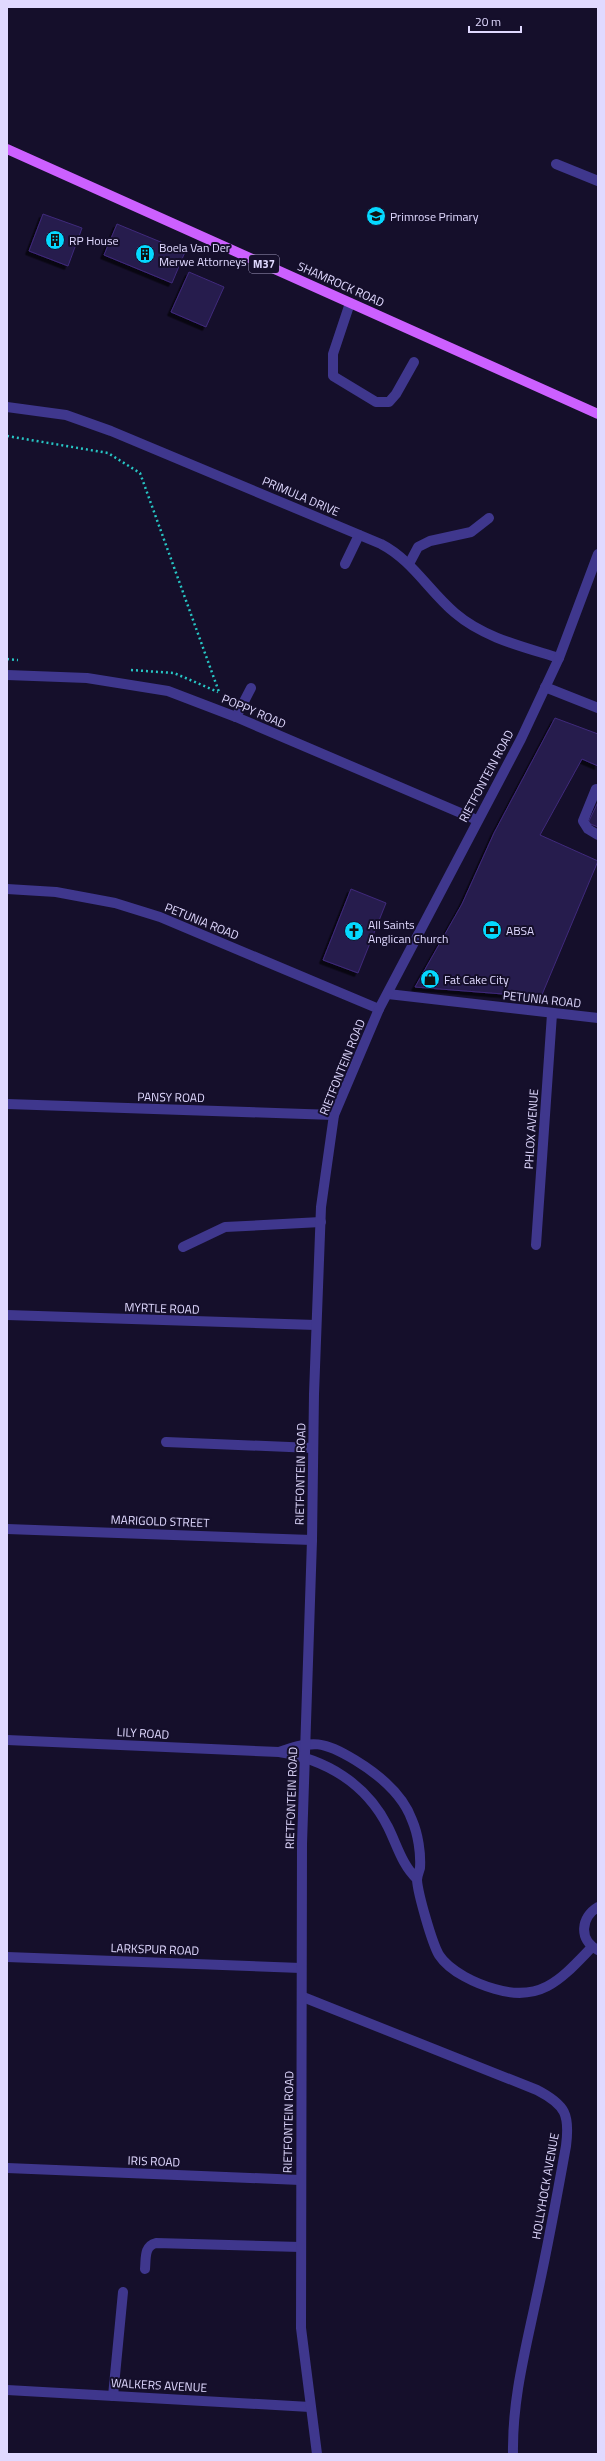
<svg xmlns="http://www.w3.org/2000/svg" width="605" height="2461" font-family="'Titillium Web',sans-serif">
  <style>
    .building { fill: #271a4e; stroke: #3f2a7b; filter: url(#shadow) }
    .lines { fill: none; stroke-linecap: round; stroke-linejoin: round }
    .path { stroke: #27c5c4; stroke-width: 2.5; stroke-dasharray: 2 3; stroke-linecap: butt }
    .service { stroke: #3f378d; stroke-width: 10 }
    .minor { stroke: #3f378d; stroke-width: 10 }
    .tertiary { stroke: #3f378d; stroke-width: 10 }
    .primary { stroke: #cc60ff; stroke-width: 10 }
    .labels { text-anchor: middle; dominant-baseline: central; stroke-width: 4; stroke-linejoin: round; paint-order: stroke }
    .shield { fill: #150f2b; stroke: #a39cbf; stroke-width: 1 }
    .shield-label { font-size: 11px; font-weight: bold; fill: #e0d9ff }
    .poi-label { font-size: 12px; fill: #e0d9ff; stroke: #150f2b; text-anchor: start }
    .street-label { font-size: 12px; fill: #e0d9ff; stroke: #150f2b }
  </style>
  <defs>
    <filter id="shadow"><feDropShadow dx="-3.5" dy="3.5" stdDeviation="0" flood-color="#0009"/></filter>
  </defs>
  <rect width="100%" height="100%" fill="#150f2b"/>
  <!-- building -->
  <path class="building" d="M43,214L82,228L68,266L29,251Z
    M117,224L185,252L172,283L104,255Z
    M189,272L224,287L206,327L171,312Z
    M555,718L598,734V766L582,759L540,835L598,861L541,997L415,987L462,904L494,833Z
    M598,802V827L588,823Z
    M351,889L386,903L358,973L323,960Z"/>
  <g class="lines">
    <!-- path -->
    <path class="path" d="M7,436L108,453L140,473L219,692
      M7,659L18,660
      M131,670L174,673L218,692"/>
    <!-- service -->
    <path class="service" d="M556,164L598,181
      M350,303L333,354V376L376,402H389L396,394L414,362
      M345,564L359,535
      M409,564L418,547L430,541L471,532L489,518
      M236,717L251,688
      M596,789L583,821L588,829L598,835
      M183,1247L225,1227L321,1222
      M166,1442L313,1448
      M145,2269C146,2258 144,2246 156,2243L301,2247
      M113,2396L123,2292"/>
    <!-- minor -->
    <path class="minor" d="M7,407L66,415L111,431L381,544C412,560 429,591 455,613C484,638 524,647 559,658
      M7,675L87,678L168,691L236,717L477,820
      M545,687L598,708
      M7,889L56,892L115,903L160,917L379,1009
      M388,994L598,1018
      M7,1104L334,1115
      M536,1245L552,1014
      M7,1315L316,1325
      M7,1529L312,1540
      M7,1740L279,1752C325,1759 366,1783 388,1827C397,1845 402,1865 417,1879
      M279,1752C314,1740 323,1741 355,1760C378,1774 403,1795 412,1820C418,1834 421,1853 420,1868C419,1872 417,1876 417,1880C418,1894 432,1943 439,1955C450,1972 477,1984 495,1989C542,2003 562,1978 592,1947
      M598,1907C581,1917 578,1940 598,1950
      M7,1957L301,1968
      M303,1997L537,2090C566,2105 570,2115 566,2146C557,2196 548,2246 537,2295C526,2348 512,2399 513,2454
      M7,2168L300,2180
      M7,2390L310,2407"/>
    <!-- tertiary -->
    <path class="tertiary" d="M317,2454L301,2328L302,1844L312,1540L314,1394L321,1207L334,1115L379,1009L521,739L559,658L598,554"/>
    <!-- primary -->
    <path class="primary" d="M7,149L598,414"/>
  </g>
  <!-- icons -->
  <defs>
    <g id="school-disc" transform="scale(1)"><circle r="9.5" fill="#05d8ff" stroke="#150f2b"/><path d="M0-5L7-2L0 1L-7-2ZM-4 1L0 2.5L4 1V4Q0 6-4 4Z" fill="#111"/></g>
    <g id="building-disc" transform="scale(1)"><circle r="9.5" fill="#05d8ff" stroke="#150f2b"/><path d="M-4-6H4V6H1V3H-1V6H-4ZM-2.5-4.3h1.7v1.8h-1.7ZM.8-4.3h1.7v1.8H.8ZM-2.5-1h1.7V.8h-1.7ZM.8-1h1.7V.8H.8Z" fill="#111"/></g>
    <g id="bank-disc" transform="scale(1)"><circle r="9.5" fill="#05d8ff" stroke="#150f2b"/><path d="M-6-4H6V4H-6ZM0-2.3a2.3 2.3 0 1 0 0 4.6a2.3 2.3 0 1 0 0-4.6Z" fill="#111"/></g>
    <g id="church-disc" transform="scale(1)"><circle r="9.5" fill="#05d8ff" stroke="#150f2b"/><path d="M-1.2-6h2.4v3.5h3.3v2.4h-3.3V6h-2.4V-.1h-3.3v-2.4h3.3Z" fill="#111"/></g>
    <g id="shop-disc" transform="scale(1)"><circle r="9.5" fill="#05d8ff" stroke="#150f2b"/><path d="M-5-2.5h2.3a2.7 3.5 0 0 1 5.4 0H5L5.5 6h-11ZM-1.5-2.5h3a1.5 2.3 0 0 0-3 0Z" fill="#111"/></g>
  </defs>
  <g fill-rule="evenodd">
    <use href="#school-disc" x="376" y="216"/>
    <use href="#building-disc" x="55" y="240"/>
    <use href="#building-disc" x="145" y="254"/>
    <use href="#bank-disc" x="492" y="930"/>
    <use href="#church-disc" x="354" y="931"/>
    <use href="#shop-disc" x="430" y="979"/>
  </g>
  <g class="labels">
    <!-- shield labels -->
    <rect class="shield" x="249" y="255" width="30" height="18" rx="3"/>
    <g class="shield-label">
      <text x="264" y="264">M37</text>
    </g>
    <!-- poi labels -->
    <g class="poi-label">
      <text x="390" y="216">Primrose Primary</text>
      <text x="69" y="240">RP House</text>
      <text x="159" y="247">Boela Van Der<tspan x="159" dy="14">Merwe Attorneys</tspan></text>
      <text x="368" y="924">All Saints<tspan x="368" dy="14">Anglican Church</tspan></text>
      <text x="506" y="930">ABSA</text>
      <text x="444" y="979">Fat Cake City</text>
    </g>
    <!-- street labels -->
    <g class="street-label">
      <text transform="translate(341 284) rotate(24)">SHAMROCK ROAD</text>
      <text transform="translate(301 496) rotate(23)">PRIMULA DRIVE</text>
      <text transform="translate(254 711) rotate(23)">POPPY ROAD</text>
      <text transform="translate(486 776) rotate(-62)">RIETFONTEIN ROAD</text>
      <text transform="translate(202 921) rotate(22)">PETUNIA ROAD</text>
      <text transform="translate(542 999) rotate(6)">PETUNIA ROAD</text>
      <text transform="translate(342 1067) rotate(-68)">RIETFONTEIN ROAD</text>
      <text transform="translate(171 1097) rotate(1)">PANSY ROAD</text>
      <text transform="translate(531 1129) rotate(-86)">PHLOX AVENUE</text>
      <text transform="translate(162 1308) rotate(2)">MYRTLE ROAD</text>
      <text transform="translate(300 1474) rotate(-89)">RIETFONTEIN ROAD</text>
      <text transform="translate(160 1521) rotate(2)">MARIGOLD STREET</text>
      <text transform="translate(143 1733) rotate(3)">LILY ROAD</text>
      <text transform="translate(291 1798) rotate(-88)">RIETFONTEIN ROAD</text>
      <text transform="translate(155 1949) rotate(2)">LARKSPUR ROAD</text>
      <text transform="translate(288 2122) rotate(-89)">RIETFONTEIN ROAD</text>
      <text transform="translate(154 2161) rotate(2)">IRIS ROAD</text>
      <text transform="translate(545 2186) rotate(-80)">HOLLYHOCK AVENUE</text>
      <text transform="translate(159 2385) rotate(3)">WALKERS AVENUE</text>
    </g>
  </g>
  <!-- border -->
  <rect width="605" height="2461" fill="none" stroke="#e0d9ff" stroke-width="16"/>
  <!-- scale -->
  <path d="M469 26v6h52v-6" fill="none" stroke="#e0d9ff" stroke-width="2"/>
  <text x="475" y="26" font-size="12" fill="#e0d9ff" stroke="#150f2b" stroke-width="3" paint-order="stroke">20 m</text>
</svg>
